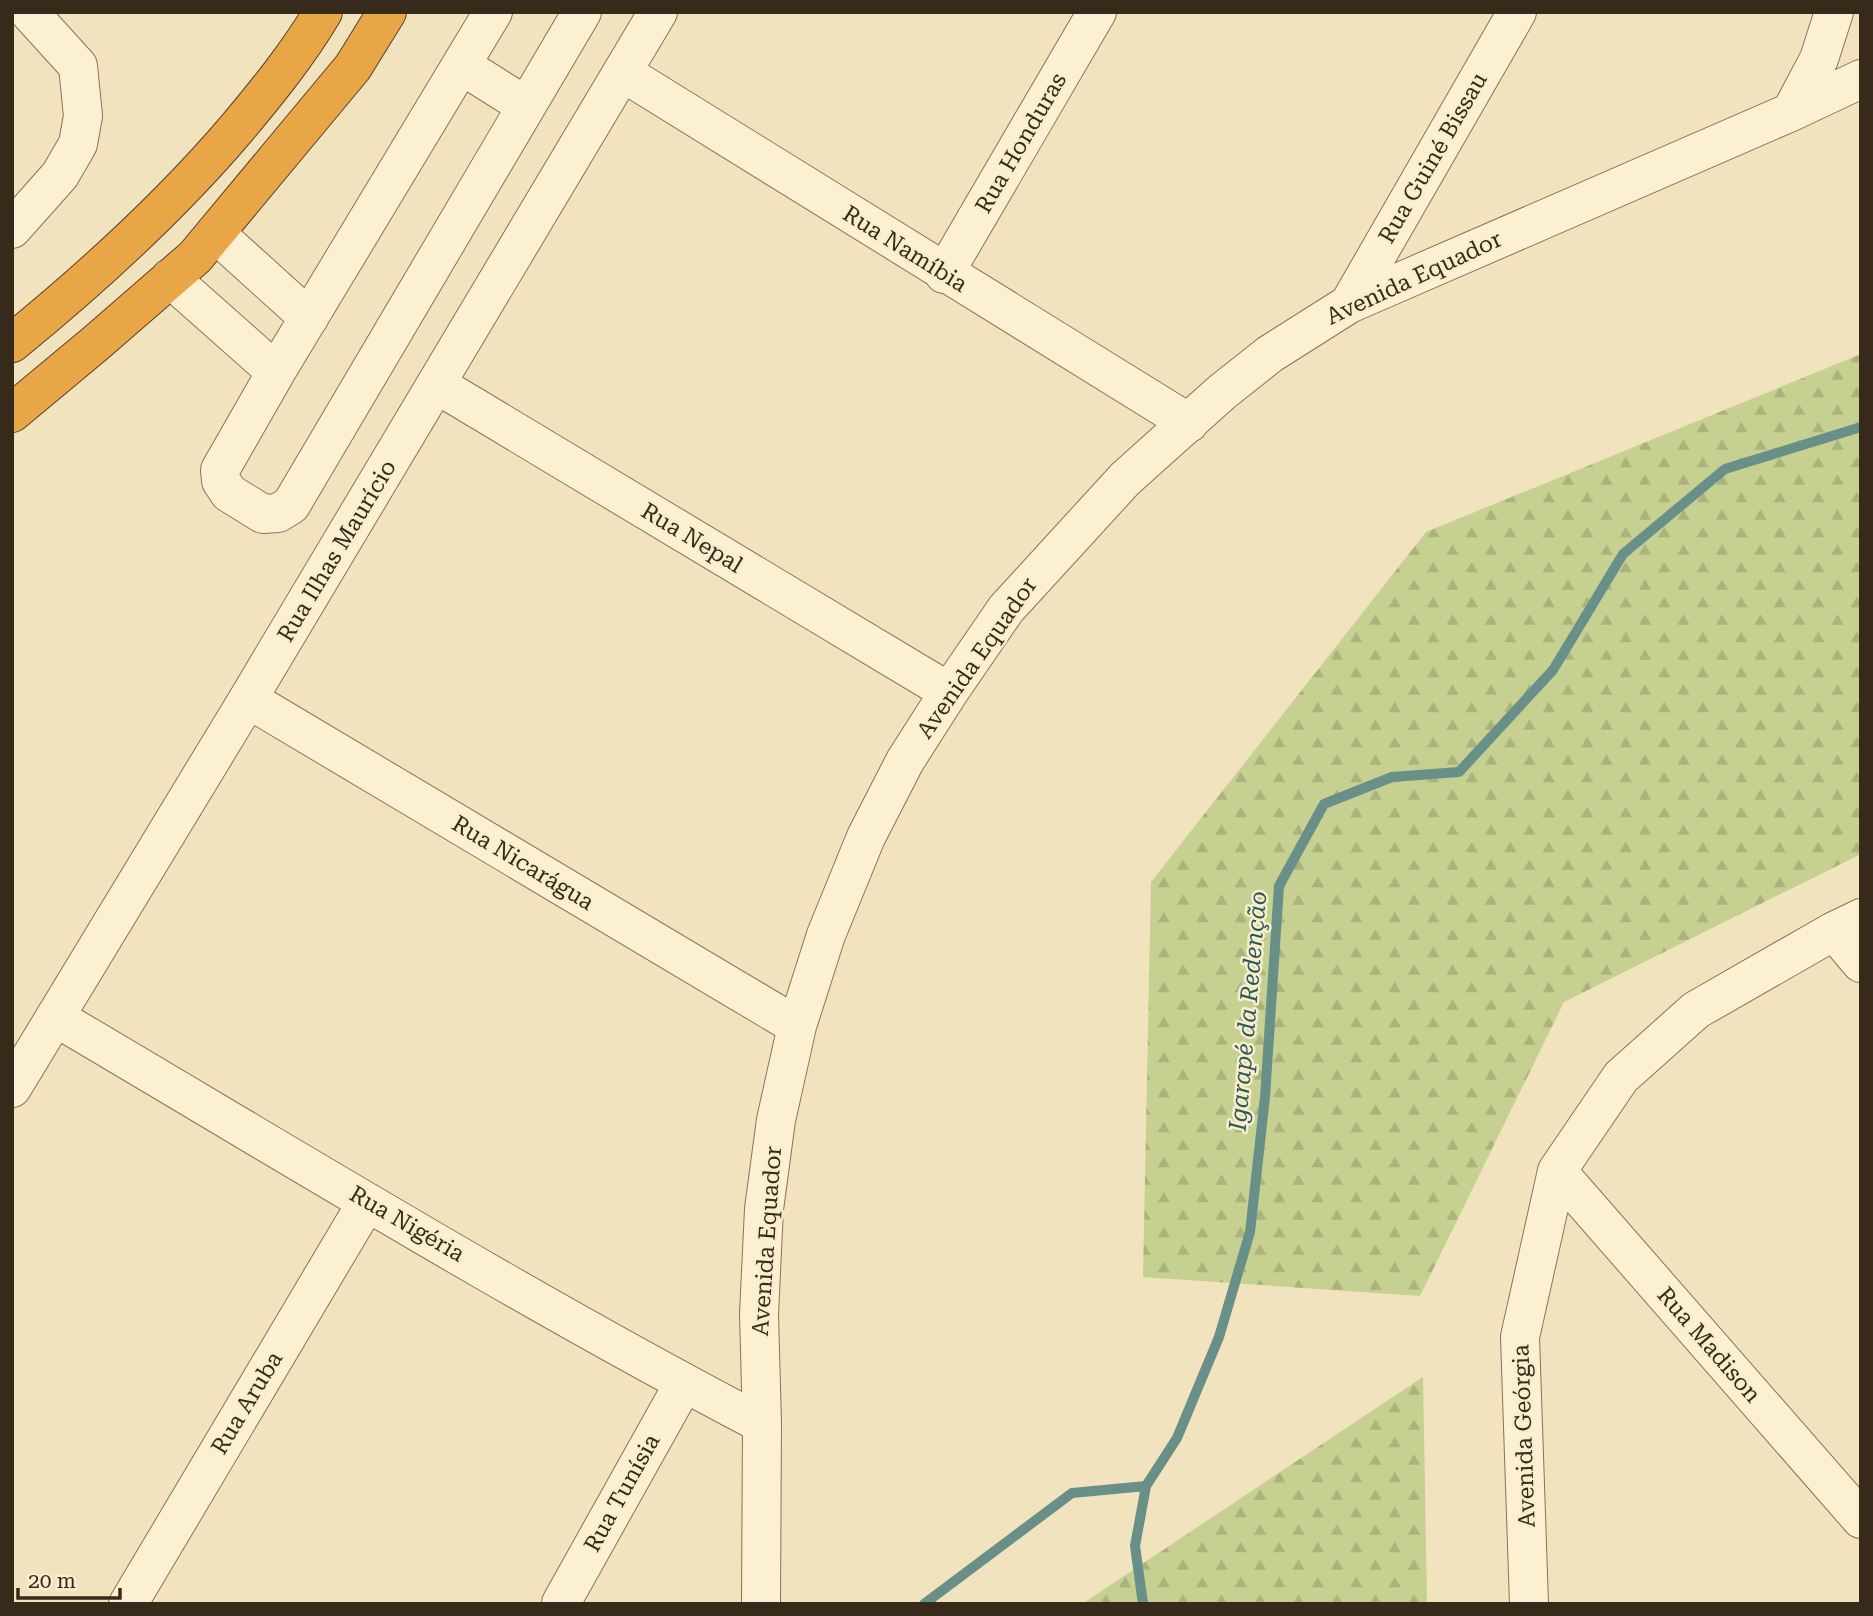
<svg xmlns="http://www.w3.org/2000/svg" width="1873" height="1616" font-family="'Roboto Serif',serif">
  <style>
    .forest { fill: url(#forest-firs) }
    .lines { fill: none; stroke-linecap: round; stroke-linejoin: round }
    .stream { stroke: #689088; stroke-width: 10 }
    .minor-casing { stroke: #8a7355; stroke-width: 40 }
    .highway-casing { stroke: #57402a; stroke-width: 40 }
    .minor { stroke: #fbf0d1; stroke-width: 38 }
    .highway { stroke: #e9a646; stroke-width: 38 }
    .labels { text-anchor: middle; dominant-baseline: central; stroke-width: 5; stroke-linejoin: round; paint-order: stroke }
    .street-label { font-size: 23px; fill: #382a1b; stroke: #f8edcd }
    .water-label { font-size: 24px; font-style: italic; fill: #295a58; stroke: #f8edcd }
  </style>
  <defs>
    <pattern id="forest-firs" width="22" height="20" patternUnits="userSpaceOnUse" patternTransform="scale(1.75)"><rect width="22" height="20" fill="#c6d090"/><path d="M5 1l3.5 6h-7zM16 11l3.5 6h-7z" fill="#abb37c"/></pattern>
  </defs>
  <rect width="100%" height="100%" fill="#f1e3bd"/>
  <!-- forest -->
  <path class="forest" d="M1861,354V854L1564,1002L1420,1296L1143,1277L1151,882L1426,532Z
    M1423,1377L1427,1604H1082Z"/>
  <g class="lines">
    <!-- stream -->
    <path class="stream" d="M924,1604L1072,1493L1146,1486
      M1143,1604L1135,1546L1146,1486L1177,1438L1219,1337L1250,1232L1265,1097L1279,886L1324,804L1392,777L1459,772L1553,670L1623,554L1725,469L1861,427"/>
    <!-- minor casing -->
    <g class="minor-casing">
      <path id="minor" d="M493,12L276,372L220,470L221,481L229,493L263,514L278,513L291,505L582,12
        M461,65L526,106
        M622,72L1189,423
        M1791,112L1819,59L1834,12
        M12,229L60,175L78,144L83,116L78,66L29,12
        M215,233L309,318
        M944,274L1097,12
        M170,278L276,372
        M1349,304L1517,12
        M436,384L949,692
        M248,699L797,1026
        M1834,931L1861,963
        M55,1017C289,1155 521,1298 762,1424
        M12,1088L248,699L658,12
        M1557,1171L1861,1519
        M561,1603L684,1383
        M128,1604L367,1202
        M761,1604L762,1424L759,1314L764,1209L776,1120L797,1026L826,935L866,837L905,761L949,692L1006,609L1125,479L1222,392L1270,354L1349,304L1791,112L1861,79
        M1529,1604L1520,1337L1557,1171L1621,1077L1696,1010L1834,931L1861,918"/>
    </g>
    <!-- highway casing -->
    <g class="highway-casing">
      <path id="highway" d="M12,343C93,277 169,208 237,128C268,91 298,54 323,12
        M12,413L96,343L195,257L353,67L387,12"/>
    </g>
    <!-- minor -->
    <use href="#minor" class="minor"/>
    <!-- highway -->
    <use href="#highway" class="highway"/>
  </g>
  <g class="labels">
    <!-- street labels -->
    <g class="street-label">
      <text transform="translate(1021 143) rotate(-60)">Rua Honduras</text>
      <text transform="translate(1433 158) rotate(-60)">Rua Guiné Bissau</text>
      <text transform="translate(905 249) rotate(32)">Rua Namíbia</text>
      <text transform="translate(1414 278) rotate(-25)">Avenida Equador</text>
      <text transform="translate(692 538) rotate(31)">Rua Nepal</text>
      <text transform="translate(337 551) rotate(-59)">Rua Ilhas Maurício</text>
      <text transform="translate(977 658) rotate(-55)">Avenida Equador</text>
      <text transform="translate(523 863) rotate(31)">Rua Nicarágua</text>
      <text transform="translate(407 1224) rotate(30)">Rua Nigéria</text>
      <text transform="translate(767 1241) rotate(-86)">Avenida Equador</text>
      <text transform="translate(1709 1345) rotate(49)">Rua Madison</text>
      <text transform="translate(247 1403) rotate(-59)">Rua Aruba</text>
      <text transform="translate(1524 1436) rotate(-92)">Avenida Geórgia</text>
      <text transform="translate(622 1493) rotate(-61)">Rua Tunísia</text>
    </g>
    <!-- water labels -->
    <g class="water-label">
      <text transform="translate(1248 1011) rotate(-85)">Igarapé da Redenção</text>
    </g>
  </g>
  <!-- border -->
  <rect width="1873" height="1616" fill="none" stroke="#382a1b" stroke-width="28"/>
  <!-- scale -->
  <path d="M18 1588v10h102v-10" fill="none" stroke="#382a1b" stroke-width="3.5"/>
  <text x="28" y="1588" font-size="21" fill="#382a1b" stroke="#f8edcd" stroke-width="5" paint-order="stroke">20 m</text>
</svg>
